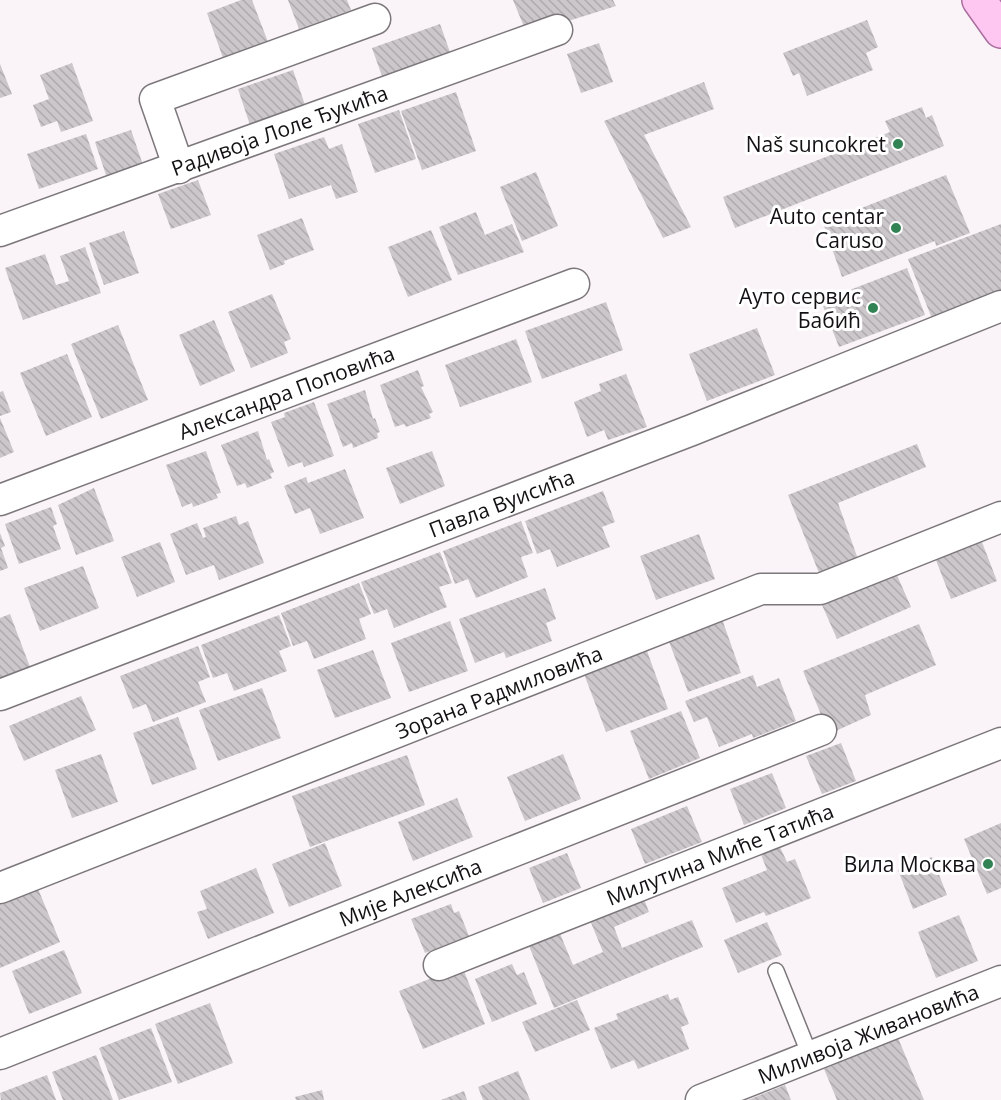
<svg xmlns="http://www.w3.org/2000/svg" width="1001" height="1100" font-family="'Open Sans',sans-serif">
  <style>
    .building { fill: url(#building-back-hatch) }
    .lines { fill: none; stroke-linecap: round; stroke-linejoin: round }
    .service-casing { stroke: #7c777b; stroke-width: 18 }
    .minor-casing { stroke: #7c777b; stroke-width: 33 }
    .primary-casing { stroke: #aa6f9e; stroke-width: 36 }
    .service { stroke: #fff; stroke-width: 15 }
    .minor { stroke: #fff; stroke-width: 30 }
    .primary { stroke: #fdc7f2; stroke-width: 33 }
    .poi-dot { fill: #328353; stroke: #fff; stroke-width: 2 }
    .labels { text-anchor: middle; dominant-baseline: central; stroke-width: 6; stroke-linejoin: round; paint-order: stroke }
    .street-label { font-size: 21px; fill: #131113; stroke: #fff }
    .poi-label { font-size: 21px; fill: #131113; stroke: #fff; text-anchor: end }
  </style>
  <defs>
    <pattern id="building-back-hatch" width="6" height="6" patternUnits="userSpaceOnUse" patternTransform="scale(1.5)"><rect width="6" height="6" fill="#ccc7ca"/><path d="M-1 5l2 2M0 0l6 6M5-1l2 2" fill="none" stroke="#aeaaad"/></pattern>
  </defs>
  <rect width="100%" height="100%" fill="#faf4f8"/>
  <!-- building -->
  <path class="building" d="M241,0H252L268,42L223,58L207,13Z
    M288,0H347L351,10L299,29Z
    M513,0H613L616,6L527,34Z
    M867,20L878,47L866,53L873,70L807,96L799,73L793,76L783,53Z
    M440,24L451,55L383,79L372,48Z
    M599,43L613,82L581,93L567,54Z
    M72,63L93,121L61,132L57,121L41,127L33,105L49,99L40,75Z
    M0,64L12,94L0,98Z
    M293,70L305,105L250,125L238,89Z
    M704,82L714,109L644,135L691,227L663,238L604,121Z
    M456,92L476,151L422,170L401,111Z
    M922,107L926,118L932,115L944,146L735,228L723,197L890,132L885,121Z
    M399,110L416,159L375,173L358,124Z
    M131,130L143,165L107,178L95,142Z
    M86,134L98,169L39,189L27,154Z
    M324,137L329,149L342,144L358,192L336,199L331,185L289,199L274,154Z
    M536,172L558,226L522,241L500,187Z
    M946,175L970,233L936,246L935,241L842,277L823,223Z
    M198,180L211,215L171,229L158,194Z
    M476,212L485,235L512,224L524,252L458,275L439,227Z
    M302,218L314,250L284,261L285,264L270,270L257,235Z
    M1001,224V300L935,326L908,259Z
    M431,230L452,280L408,297L388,247Z
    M124,231L139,273L104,285L89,243Z
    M85,247L101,293L23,320L5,268L45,254L56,285L69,281L60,256Z
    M907,268L925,315L839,347L821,301Z
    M272,294L291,339L284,342L288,353L251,368L228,312Z
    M606,302L623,350L542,379L525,331Z
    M214,320L235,371L200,386L179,335Z
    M118,325L148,400L101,419L71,344Z
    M757,328L775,375L707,401L689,354Z
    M516,339L532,382L460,407L445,365Z
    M67,354L92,417L46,436L20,373Z
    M418,370L424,386L421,387L433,412L429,414L431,418L406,427L404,424L395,427L380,385Z
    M626,374L647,427L608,440L604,430L587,437L574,402L601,391L599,384Z
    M365,390L373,419L375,418L380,432L377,433L378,438L353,448L352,443L343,447L327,404Z
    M3,391L11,412L0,416V392Z
    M314,402L334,456L304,467L302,462L288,467L271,422L285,417L284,413Z
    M0,418L14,452L0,458Z
    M258,431L267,460L269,459L274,472L270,474L272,478L247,488L245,483L237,486L221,445Z
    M917,444L926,467L838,503L859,562L821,578L788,495Z
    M206,451L221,493L216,494L218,498L193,507L192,503L182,507L166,465Z
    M432,451L445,486L400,504L386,468Z
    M345,469L364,518L320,534L310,508L295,514L284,486L306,477L308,483Z
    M94,488L114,541L76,555L58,505Z
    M603,491L615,522L602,527L610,547L557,567L550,549L537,554L525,521Z
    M51,507L57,524L53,526L61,549L19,564L5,524Z
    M236,516L239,525L248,521L264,563L219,580L214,565L186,575L170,534L197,523L203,538L206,537L203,528Z
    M521,521L533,553L521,557L528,577L476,598L468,579L455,584L443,551Z
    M0,533L5,546L1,548L8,568L0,571Z
    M699,534L715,579L656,600L640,556Z
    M980,537L997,581L951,599L934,555Z
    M160,542L175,582L137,597L121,557Z
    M440,552L452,583L439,587L447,607L394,628L387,609L374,614L361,582Z
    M83,566L99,608L40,631L24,588Z
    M896,573L911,607L837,639L822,605Z
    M359,583L371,614L359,619L366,639L314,659L307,641L293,646L281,613Z
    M545,588L556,619L546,623L552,641L506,658L504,652L475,663L459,619Z
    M10,614L30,667L0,678V618Z
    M279,615L291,646L279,651L287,671L234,691L227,673L213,678L201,645Z
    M722,619L741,673L688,692L668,639Z
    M450,621L468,671L409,692L391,643Z
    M919,624L936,665L865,695L871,715L829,734L803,671Z
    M198,646L210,677L198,682L206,702L153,722L146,704L133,709L120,676Z
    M373,650L391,698L335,718L317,670Z
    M647,651L668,709L606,732L584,674Z
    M753,675L757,687L779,678L796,721L753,738L752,734L719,747L707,717L694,722L685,701Z
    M262,688L281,738L218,761L199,710Z
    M81,696L96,730L24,761L9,726Z
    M681,711L700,758L649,779L630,731Z
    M178,717L197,769L152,785L133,733Z
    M841,743L856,781L822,794L806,756Z
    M101,754L118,802L72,818L55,770Z
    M563,754L581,799L525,821L507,777Z
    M407,755L425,805L310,847L292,796Z
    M772,773L786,808L744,825L730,789Z
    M457,798L473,837L413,861L398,822Z
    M687,806L702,842L645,864L631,829Z
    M1001,823V888L987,894L964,839Z
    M325,843L342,886L289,907L272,864Z
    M779,845L787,862L795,859L811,898L766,916L764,912L736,923L722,888L767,870L760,852Z
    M567,853L581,888L543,903L529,868Z
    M932,857L947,895L913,909L898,870Z
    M256,868L274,913L208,939L197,912L207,909L200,891Z
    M36,884L60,942L0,968V899Z
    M639,886L649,912L614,927L622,948L692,920L703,947L554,1008L525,936L556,924L573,965L603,952L585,908Z
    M451,904L454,913L459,911L469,936L425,953L411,919Z
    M959,915L978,961L936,978L918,932Z
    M767,922L782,955L738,973L724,940Z
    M64,950L82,993L29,1014L12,971Z
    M512,964L517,975L524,972L537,1004L492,1022L475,979Z
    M462,966L485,1024L423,1049L399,991Z
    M668,994L670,1000L678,997L689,1024L681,1027L689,1049L638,1069L634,1060L611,1069L594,1028L618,1019L616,1014Z
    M577,1000L590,1030L535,1052L522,1022Z
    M210,1003L233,1063L178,1084L155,1024Z
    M151,1028L172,1082L119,1100L99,1048Z
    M898,1038L924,1100H837L824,1069Z
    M96,1055L113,1100H63L52,1072Z
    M518,1071L530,1100H483L478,1087Z
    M47,1075L56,1100H1L0,1093Z
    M785,1085L791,1100H748Z
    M322,1090L324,1100H296L295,1097Z
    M464,1091L467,1100H441Z"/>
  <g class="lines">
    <!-- service casing -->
    <g class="service-casing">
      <path id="service" d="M776,971L811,1058"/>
    </g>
    <!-- minor casing -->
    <g class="minor-casing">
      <g id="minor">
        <path d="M179,168L155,99L375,19"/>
        <path id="s1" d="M0,231L557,30"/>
        <path id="s2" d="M0,500L574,284"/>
        <path id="s3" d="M0,695L692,430L1001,306"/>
        <path id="s4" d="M0,888L761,589H820L1001,517"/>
        <path id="s5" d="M439,965L1001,743"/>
        <path id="s6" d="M0,1054L821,730"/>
        <path id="s7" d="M701,1100L1001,981"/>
      </g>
    </g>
    <!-- primary casing -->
    <g class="primary-casing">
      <path id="primary" d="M979,0L1001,31"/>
    </g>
    <!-- service -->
    <use href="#service" class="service"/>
    <!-- minor -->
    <use href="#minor" class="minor"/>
    <!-- primary -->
    <use href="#primary" class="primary"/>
  </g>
  <!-- markers -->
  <g class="poi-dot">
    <circle cx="898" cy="144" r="6"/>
    <circle cx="896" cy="228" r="6"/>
    <circle cx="873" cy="308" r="6"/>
    <circle cx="988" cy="864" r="6"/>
  </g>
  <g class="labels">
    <!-- street labels -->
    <g class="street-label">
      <text stroke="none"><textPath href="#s1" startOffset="297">Радивоја Лоле Ђукића</textPath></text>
      <text stroke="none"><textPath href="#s2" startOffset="306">Александра Поповића</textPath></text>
      <text stroke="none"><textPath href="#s3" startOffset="537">Павла Вуисића</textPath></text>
      <text stroke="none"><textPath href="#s4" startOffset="536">Зорана Радмиловића</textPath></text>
      <text stroke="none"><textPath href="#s5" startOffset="302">Милутина Миће Татића</textPath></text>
      <text stroke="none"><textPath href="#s6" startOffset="441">Мије Алексића</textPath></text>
      <text stroke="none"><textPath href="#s7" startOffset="180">Миливоја Живановића</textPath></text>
    </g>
    <!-- poi labels -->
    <g class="poi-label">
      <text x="886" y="144">Naš suncokret</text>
      <text x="884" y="216">Auto centar<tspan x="884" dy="24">Caruso</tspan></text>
      <text x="861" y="296">Ауто сервис<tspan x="861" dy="24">Бабић</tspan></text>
      <text x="976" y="864">Вила Москва</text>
    </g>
  </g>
</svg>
